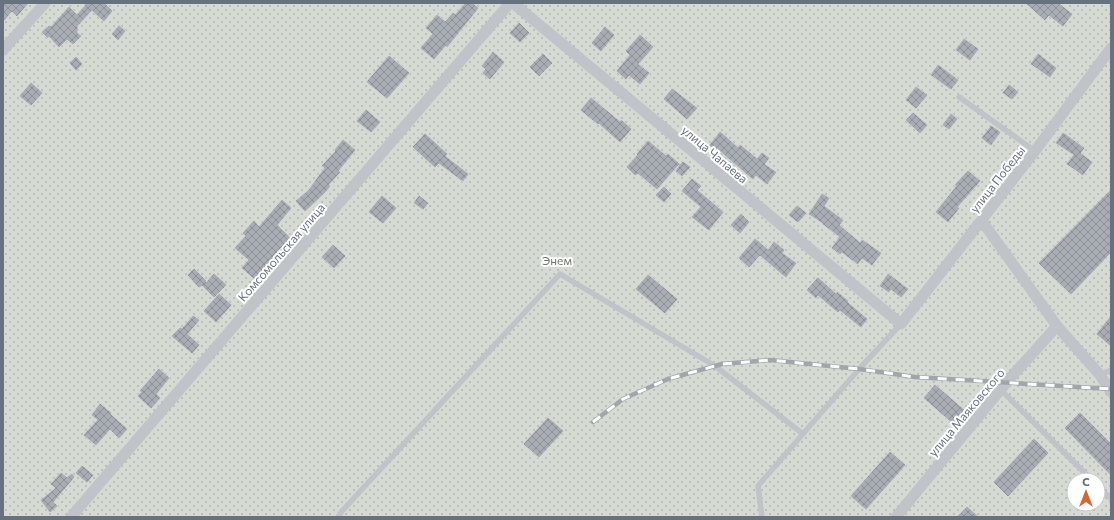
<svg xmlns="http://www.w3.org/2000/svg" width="1114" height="520" font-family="Commissioner,sans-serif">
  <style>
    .garden { fill: url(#garden-dots); fill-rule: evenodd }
    .building { fill: url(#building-cross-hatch); stroke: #d6d6d4 }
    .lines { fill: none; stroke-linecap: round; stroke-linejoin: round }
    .service { stroke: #c0c3c7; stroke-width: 5.5 }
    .minor { stroke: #c0c3c7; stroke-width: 11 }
    .rail-casing { stroke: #a2a6ab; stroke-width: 4.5 }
    .rail { stroke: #fff; stroke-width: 3; stroke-dasharray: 9; stroke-linecap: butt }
    .labels { text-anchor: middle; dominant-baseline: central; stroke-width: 4; stroke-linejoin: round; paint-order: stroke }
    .street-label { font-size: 12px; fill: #667280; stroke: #fff }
    .park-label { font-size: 12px; fill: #677864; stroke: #fff }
  </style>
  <defs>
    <pattern id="garden-dots" width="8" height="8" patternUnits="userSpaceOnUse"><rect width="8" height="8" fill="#d5dbd3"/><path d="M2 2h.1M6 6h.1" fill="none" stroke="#b1b6b0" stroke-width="1.8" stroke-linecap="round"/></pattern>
    <pattern id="building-cross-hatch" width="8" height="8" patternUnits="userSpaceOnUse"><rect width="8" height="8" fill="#a7adb3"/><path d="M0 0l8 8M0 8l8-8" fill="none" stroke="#8c9197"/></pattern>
  </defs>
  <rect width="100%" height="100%" fill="#f5f5f1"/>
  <!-- garden -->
  <path class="garden" d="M3,3H1111V517H3ZM1074,480H1098V504H1074Z"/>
  <!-- building -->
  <path class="building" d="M3,3H29L17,17L12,12L3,22Z
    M82,3H105L113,11L104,22L92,11L78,26V33L82,36L73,45L67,40L59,48L49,37L48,39L41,32L49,25L51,26L69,6L77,14L85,5Z
    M465,3H473L479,8L447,48L446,46L434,60L420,48L432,34L425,28L437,14L445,21L453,12L455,14Z
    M1025,3H1059L1073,14L1063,27L1049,16L1045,21Z
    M519,22L530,33L520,43L509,33Z
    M119,25L126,31L118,41L111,34Z
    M605,26L615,35L601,52L591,43Z
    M640,34L654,47L639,64L650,73L640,85L629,76L626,80L616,71L629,55L625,51Z
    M964,38L979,49L970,61L955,50Z
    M493,51L505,62L490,80L482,73L485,69L481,66Z
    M543,53L553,63L539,77L529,67Z
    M1038,53L1057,68L1050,78L1030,64Z
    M389,55L410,73L387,99L366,82Z
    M76,56L83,64L76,71L69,63Z
    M938,64L959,80L951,90L930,75Z
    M31,82L43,93L31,106L19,96Z
    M1009,84L1019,92L1012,100L1002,93Z
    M916,86L928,95L916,109L905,100Z
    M672,88L698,108L687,120L663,99Z
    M591,97L620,121L621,119L632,129L620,143L599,124L598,125L580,110Z
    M366,109L381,122L371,133L356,121Z
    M913,112L928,125L920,134L905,120Z
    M951,113L958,119L949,130L942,125Z
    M991,125L1001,132L991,146L981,138Z
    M720,131L738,147L740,144L757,158L762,152L770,158L765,164L777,172L767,185L756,176L753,180L717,149L716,151L709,145Z
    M1063,132L1085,148L1081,153L1093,162L1083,176L1066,164L1073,155L1055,143Z
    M425,133L448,154L446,156L469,174L463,182L439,164L435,168L412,147Z
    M343,139L356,150L339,171L341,172L329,185L331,186L325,193L305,212L295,201L308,190L324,168L321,166L335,151L334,150Z
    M648,140L666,155L668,153L680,164L683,161L691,167L682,177L675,171L679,165L657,190L638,174L635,176L626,167L637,155L636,154Z
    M968,170L981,181L958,207L960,208L948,223L935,212L956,186L954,185Z
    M692,178L702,186L698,190L724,212L709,231L691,217L700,207L681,191Z
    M664,186L672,194L664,203L655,195Z
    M1111,189V253L1071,295L1038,263Z
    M822,193L830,198L825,206L844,220L840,225L860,242L862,239L882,253L872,266L862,259L858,265L842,253L840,255L831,248L839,237L822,224H823L808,214Z
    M382,195L397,208L383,224L368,212Z
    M419,195L429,203L423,210L413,203Z
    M282,199L292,208L278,225L291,238L277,252L282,256L273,266L271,264L256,281L241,268L248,260L234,248L245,236L242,233L254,220L259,226Z
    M797,205L807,213L798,223L788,215Z
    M741,213L750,222L740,234L730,225Z
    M755,238L768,249L774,241L785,250L783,253L797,263L786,278L760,256L749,268L738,258Z
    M333,244L346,256L334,269L321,257Z
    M194,268L207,281L206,282L214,273L227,285L214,298L202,286L199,288L187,275Z
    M888,273L909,289L901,298L891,290L889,293L879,286Z
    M648,274L678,299L665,314L635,289Z
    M818,277L836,293L837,291L849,301L848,302L868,319L861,328L840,311L838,313L818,296L816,299L806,290Z
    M219,293L232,305L216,323L203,311Z
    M193,315L200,320L188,334L200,345L192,354L171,336L180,327L182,328Z
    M1111,315V347L1096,334Z
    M159,368L170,378L157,394L161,398L151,409L137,396L141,392L139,391Z
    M935,384L965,410L953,424L923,398Z
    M100,403L112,413L111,414L128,429L119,439L110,430L96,446L83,435L97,420L91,415Z
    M1080,412L1111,443V476L1064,428Z
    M548,417L564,431L539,458L523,444Z
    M1034,438L1049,453L1008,497L993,482Z
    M890,451L906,465L866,510L850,496Z
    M82,465L94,475L87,483L75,473Z
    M61,472L67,477L72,473L75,477L54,502L58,506L50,513L40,500L55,488L50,484Z
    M967,506L979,517H956Z"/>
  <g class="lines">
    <!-- service -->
    <path class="service" d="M959,97L1035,151
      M1100,375L1111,370
      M1001,390L1092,480
      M1098,486L1111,499
      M338,517L342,511L560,274L715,366L803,434
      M762,517L758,486L859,369L901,324"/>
    <!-- minor -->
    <path class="minor" d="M513,3L901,324L1035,151L1111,48
      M3,50L45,3
      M982,221L1057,326L1100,375L1111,392
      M71,517L510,3
      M896,517L1006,383L1057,326"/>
    <!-- rail casing -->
    <g class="rail-casing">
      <path id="rail" d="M593,422L623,399L668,379L722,364L770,360L859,369L915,377L1111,389"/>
    </g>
    <!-- rail -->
    <use href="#rail" class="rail"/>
  </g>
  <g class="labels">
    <!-- street labels -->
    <g class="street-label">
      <text transform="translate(715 154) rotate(40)">улица Чапаева</text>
      <text transform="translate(997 179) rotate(-52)">улица Победы</text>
      <text transform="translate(281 252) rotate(-49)">Комсомольская улица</text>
      <text transform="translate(966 412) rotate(-50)">улица Маяковского</text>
    </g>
    <!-- park labels -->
    <g class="park-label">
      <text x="557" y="260">Энем</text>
    </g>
  </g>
  <!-- border -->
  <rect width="1114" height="520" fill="none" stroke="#667280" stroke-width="8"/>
  <!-- north arrow -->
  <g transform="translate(1086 492)"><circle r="19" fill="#ffffff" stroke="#c2c7cc"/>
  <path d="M0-3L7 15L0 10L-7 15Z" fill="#d56632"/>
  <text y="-6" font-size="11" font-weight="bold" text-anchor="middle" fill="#667280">С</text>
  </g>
</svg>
